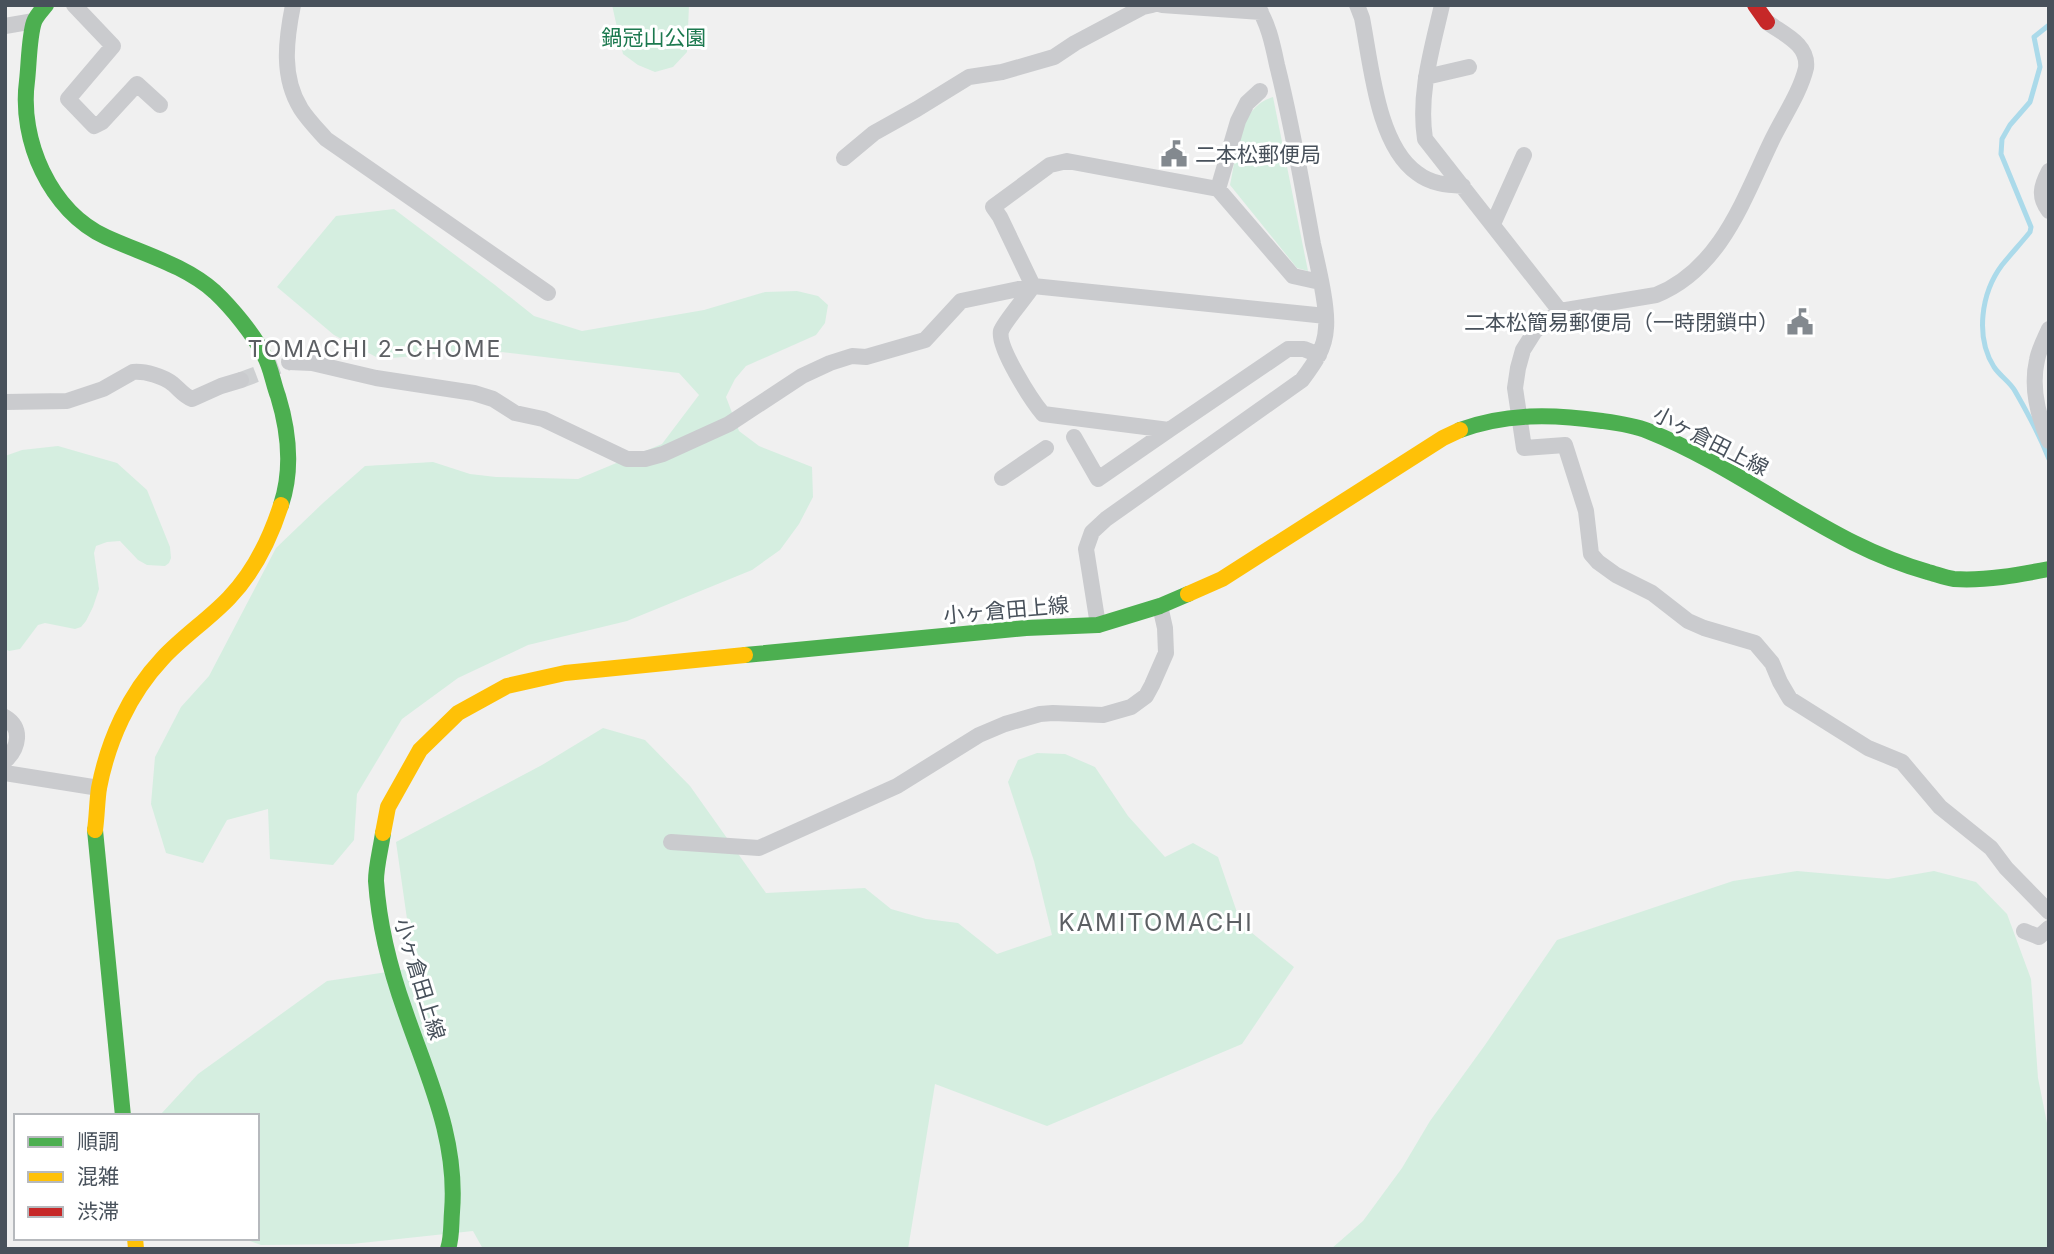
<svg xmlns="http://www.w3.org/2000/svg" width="2054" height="1254" font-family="Inter,'Noto Sans JP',sans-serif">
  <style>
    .green { fill: #d5eee0 }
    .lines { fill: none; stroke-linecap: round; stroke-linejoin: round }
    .stream { stroke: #abdaea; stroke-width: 5 }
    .street-tunnel { stroke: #ced0d2; stroke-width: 16; stroke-dasharray: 16 8; stroke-linecap: butt }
    .street { stroke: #cacbce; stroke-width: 16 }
    .fast { stroke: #4caf50; stroke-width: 16 }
    .slow { stroke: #ffc107; stroke-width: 16 }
    .jam { stroke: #c62828; stroke-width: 16 }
    .labels { text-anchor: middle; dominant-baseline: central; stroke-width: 6; stroke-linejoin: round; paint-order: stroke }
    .park-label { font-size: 21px; fill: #1c794f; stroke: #fff }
    .poi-label { font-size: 21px; fill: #48515b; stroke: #fff; text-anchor: start }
    .street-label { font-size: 21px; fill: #48515b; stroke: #fff }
    .neighbourhood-label { font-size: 23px; letter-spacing: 2px; fill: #5c5f63; stroke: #fff }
    .quarter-label { font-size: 24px; letter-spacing: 2px; fill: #5c5f63; stroke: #fff }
  </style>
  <rect width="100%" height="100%" fill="#f0f0f0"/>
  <!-- green -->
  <path class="green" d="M612,5H689L687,52L673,67L655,72L638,65L623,54Z
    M1273,97L1308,271L1297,268L1230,185C1237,154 1238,107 1273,97Z
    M394,209L495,285L534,316L582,331L704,310L765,292L797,291L818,296L828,305L825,323L816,335L746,366L735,379L726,397L739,431L759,446L812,467L813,497L799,524L780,550L752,570L627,621L528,645L458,678L402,719L357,794L354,840L333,865L270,859L268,809L227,820L203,863L166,853L151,804L155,757L181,707L209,676L276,548L323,503L365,466L433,462L470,474L496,477L578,479L662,444L699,395L679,373L484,350L380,359L334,335L277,287L336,216Z
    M58,446L117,463L147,490L170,547L171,558L169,563L165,566L147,565L138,560L120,541L107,542L96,546L94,553L99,589L93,607L86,621L81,627L75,629L45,623L38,625L20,649L9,651L5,649V456L22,450Z
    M603,728L645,740L690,786L766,893L865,888L891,909L926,919L958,923L997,954L1052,935L1034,861L1008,782L1018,760L1037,753L1065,754L1095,767L1128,816L1165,857L1193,843L1218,857L1241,924L1294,967L1242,1044L1047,1126L935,1084L908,1249H483L473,1231L352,1244L261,1245L242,1238H257V1116H161V1114L198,1074L327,981L414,968L396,842L542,765Z
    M1797,871L1888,879L1934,871L1976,882L2007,914L2031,979L2038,1078L2049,1133V1249H1331L1363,1221L1402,1168L1430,1121L1485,1045L1557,940L1733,881Z"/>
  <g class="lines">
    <!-- stream -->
    <path class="stream" d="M2049,25L2034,37L2040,67L2030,102L2010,125L2002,139L2001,154L2031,227L2030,232C2021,243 2011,254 2002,265C1981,293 1975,337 1994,367C2000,376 2010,382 2015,391C2026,410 2041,439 2049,459"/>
    <!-- street-tunnel -->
    <path class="street-tunnel" d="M241,380L289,362"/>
    <!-- street -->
    <path class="street" d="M74,5L113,46L68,99L94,126L102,122L137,84L160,105
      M293,5C286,40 281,77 301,109C308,120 318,130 326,139L548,293
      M1162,5L1261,12
      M1357,5L1362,18C1371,63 1377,145 1417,173C1431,184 1447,185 1463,186
      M1442,5C1432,49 1418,94 1425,139L1560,311
      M1767,22C1783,34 1809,44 1806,68C1800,93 1783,117 1772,140C1744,198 1721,269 1656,295L1560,311L1535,331L1523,350L1518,368L1515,388L1524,448L1565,445L1586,511L1591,554L1598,562L1616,575L1652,593L1688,621L1704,628L1755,643L1772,663L1780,682L1790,699L1868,748L1902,762L1940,807L1991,848L2006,868L2049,912
      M5,26L34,21
      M1426,77L1469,67
      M844,158L874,133L917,109L969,77L1002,72L1054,57L1075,43L1143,7L1152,5
      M2049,171C2041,186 2038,197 2049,211
      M1218,189L1238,121L1247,103L1260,91
      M1493,224L1524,155
      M1033,286L1000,217L993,207L1050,165L1067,161L1218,189L1293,276L1320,282
      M1033,286C1027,296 1004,322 1001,331C997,347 1032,401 1043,414L1169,430L1288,349H1304L1319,355
      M2049,329C2045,338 2039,349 2037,360C2031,386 2038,416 2049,441
      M289,362L312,363L376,378L474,393L493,399L515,413L543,419L627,459H645L663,454L729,424L802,376L830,363L852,356L866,357L925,340L961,301L1033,286L1326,316
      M5,402L67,401L103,389L133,372C145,371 163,376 173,384C180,390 184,396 192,399L221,386L241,380
      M1074,437L1098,479L1169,430
      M1002,478L1046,448
      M1098,625L1086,549L1092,532L1106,519L1302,380C1314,364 1325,349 1326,328C1328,307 1318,266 1313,244C1302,184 1292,124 1277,65C1273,46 1268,21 1256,5
      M5,717C23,728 19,748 5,761
      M5,773L99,788
      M671,842L759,848L897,786L979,735L1005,724L1040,714L1053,713L1103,715L1131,707L1146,696L1152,685L1166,653L1165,628L1160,606
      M2024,931L2039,937L2049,928"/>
    <!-- fast -->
    <path class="fast" d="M46,5C42,10 36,16 34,22C29,37 29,64 27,81C19,140 50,211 106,237C143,254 185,265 215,292C232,308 254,335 264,355C271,367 273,383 278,396C289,432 293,469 281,505
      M1460,430C1506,413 1553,414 1602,421C1617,423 1633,425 1648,431C1721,460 1784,508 1854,543C1880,556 1900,564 1928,572C1936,574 1945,578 1954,579C1986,581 2018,575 2049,569
      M745,655L1026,628L1098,625L1160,606L1188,594
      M95,830L123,1116
      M383,833C381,848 376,866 376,881C379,925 390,969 405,1011C428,1078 458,1139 452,1212C451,1224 452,1237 448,1249"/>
    <!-- slow -->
    <path class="slow" d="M1188,594L1222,579L1443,438L1460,430
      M95,830C97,816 97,801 99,788C108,741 129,694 162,659C182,637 208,620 229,598C253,573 270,539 281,505
      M383,833L388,807L420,750L458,713L507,686L565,673L745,655
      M135,1238L136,1249"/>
    <!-- jam -->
    <path class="jam" d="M1755,5L1767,22"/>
  </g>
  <!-- icons -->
  <defs>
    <g id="civic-bare" transform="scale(2.1)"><path d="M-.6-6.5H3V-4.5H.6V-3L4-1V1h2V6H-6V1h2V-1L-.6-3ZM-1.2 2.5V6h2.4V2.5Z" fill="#83898f" stroke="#fff" stroke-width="2.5" paint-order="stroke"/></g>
  </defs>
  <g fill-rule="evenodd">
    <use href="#civic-bare" x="1174" y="154"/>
    <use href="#civic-bare" x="1800" y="322"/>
  </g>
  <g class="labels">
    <!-- park labels -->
    <g class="park-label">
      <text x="654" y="37">鍋冠山公園</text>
    </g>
    <!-- poi labels -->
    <g class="poi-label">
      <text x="1195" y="154">二本松郵便局</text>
      <text x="1779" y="322" text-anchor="end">二本松簡易郵便局（一時閉鎖中）</text>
    </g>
    <!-- street labels -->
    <g class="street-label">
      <text transform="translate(1711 441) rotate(27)">小ヶ倉田上線</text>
      <text transform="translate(1006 610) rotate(-5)">小ヶ倉田上線</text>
      <text transform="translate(420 979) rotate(73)">小ヶ倉田上線</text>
    </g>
    <!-- neighbourhood labels -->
    <g class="neighbourhood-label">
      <text x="375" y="349">TOMACHI 2-CHOME</text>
    </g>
    <!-- quarter labels -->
    <g class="quarter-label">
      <text x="1156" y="922">KAMITOMACHI</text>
    </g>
  </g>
  <!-- border -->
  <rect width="2054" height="1254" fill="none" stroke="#48515b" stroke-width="14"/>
  <!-- legend -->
  <rect x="14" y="1114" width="245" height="126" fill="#ffffff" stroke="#b6b9bd" stroke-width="2"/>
  <rect x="28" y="1137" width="35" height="10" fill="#4caf50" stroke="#b6b9bd" stroke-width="2"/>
  <text x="77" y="1149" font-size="21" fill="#48515b">順調</text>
  <rect x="28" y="1172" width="35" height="10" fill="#ffc107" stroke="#b6b9bd" stroke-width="2"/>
  <text x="77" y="1184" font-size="21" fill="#48515b">混雑</text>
  <rect x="28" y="1207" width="35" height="10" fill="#c62828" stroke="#b6b9bd" stroke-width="2"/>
  <text x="77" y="1219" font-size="21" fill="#48515b">渋滞</text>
</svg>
